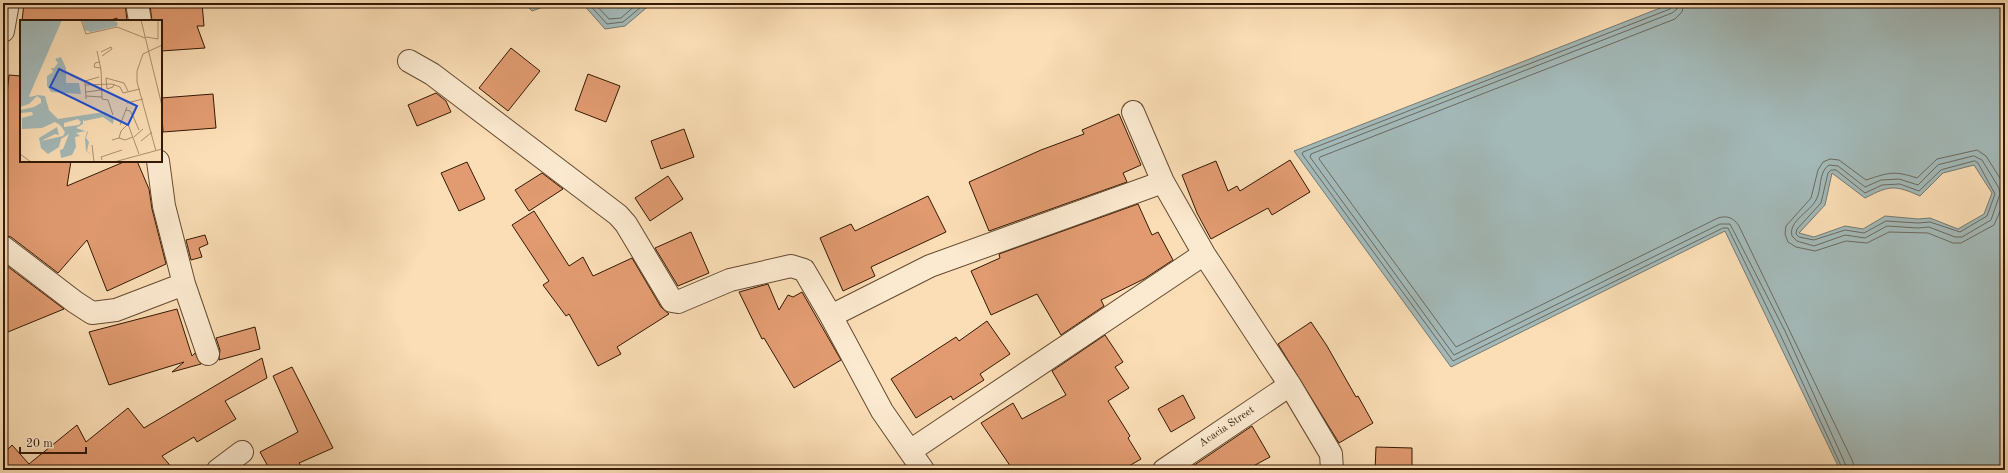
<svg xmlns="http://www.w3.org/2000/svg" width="2008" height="473" font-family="'Old Standard TT',serif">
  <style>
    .water { fill: #a3b9b8; stroke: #767970; fill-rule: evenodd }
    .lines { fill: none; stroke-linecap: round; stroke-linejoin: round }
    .shore { stroke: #6b695e; stroke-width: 1 }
    .building { fill: #e29b71; stroke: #331903 }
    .street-casing { stroke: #654a30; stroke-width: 24 }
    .street { stroke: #fcead0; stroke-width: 22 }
    .labels { text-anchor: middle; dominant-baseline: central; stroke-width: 3; stroke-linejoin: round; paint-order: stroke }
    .street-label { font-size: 11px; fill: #331903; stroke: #fcead0 }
    .inset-road { fill: none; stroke: #ab8f6e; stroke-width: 1 }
    .view { fill: #1d4ed8; fill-opacity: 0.15; stroke: #1d4ed8; stroke-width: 2 }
    .inset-edge { fill: none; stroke: #331903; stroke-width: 2 }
  </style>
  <rect width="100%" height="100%" fill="#fbdeb6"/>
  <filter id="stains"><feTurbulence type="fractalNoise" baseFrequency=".005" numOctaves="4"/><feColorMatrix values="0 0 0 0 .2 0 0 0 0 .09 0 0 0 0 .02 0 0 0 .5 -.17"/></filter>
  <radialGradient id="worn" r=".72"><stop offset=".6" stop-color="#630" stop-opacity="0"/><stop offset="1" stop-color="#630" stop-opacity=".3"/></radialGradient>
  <!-- water -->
  <path class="water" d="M524,3H554L532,11Z
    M582,3H652L625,26L605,29Z
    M1673,3H2005V470H1840L1725,231L1451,367L1294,151ZM1974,165L1992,193L1984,214L1958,229L1930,218L1918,219L1885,216L1863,229L1845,226L1814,237L1799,233L1825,205L1832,173L1865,198C1890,185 1895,185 1920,196L1943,173Z"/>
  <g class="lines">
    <!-- shore -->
    <path class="shore" d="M588,3L607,24L623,22L646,3
      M594,3L609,19L621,18L638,3
      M1673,3L1670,9L1303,152L1302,154L1453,361L1723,228H1728L1780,334L1843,470
      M1678,3L1677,9L1672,13L1311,154L1310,157L1454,355L1720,224H1730L1785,331L1848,470
      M1684,3L1682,12L1675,19L1320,157L1319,159L1456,347L1718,218C1727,215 1734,218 1739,226L1853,462L1854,470
      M1974,156L1982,160L1999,188L2000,194L1991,220L1962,237H1955L1929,227L1918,228L1887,226L1865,238L1845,235L1814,246L1797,241L1792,236C1788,221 1810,212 1816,200C1822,190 1818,172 1829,165L1838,166L1865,187L1881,180L1899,179L1918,185L1938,165Z
      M1975,161L1978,163L1995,194L1987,216L1960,232L1930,222L1918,223L1886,221L1864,233L1845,230L1814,240L1799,237L1796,234L1797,229L1821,203L1828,173L1831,170H1836L1865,193L1882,185L1900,184L1919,191L1941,170Z
      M2005,186L1986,156L1977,150L1937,159L1917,178C1893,170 1888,173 1866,180L1839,160L1830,159L1823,162L1818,170L1811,198L1786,226L1785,234L1788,242L1796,247L1815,251L1846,241L1867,243L1889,232L1928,233L1953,243H1961L1994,225L2005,200"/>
  </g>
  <!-- building -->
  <path class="building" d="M24,3H125L127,21H117V18L108,21H22Z
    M176,3H202L204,26H197L205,48L161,51V21H152L150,5Z
    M511,48L540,71L508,111L479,88Z
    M588,74L620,86L606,122L575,110Z
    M9,75L21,76V161H71L67,186L126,161H137L149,189L152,209L166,264L107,291L87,240L58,273L11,237L3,235V130Z
    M436,93L446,101L451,112L417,126L408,105Z
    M213,94L216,128L163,132L161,98Z
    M1119,114L1141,165L1123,173L1127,182L989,231L969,182L1041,150L1084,134L1082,130Z
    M684,129L694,157L661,169L651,141Z
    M1290,160L1310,192L1272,215L1268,208L1211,239L1197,213L1182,175L1216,161L1228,191L1237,186L1240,191Z
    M467,162L485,199L459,211L441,173Z
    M542,173L563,189L529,211L515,190Z
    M668,176L683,199L650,221L635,198Z
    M928,196L946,232L871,267L875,276L843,291L820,238L851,224L855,231Z
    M1138,204L1152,235L1158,232L1173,260L1144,279L1101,300L1104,306L1061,335L1037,294L991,315L971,271L1000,258L999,254Z
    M534,211L569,266L583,257L593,276L632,258L661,307L669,314L617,347L621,354L598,366L569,314L566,316L543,285L549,281L512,225Z
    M691,232L709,273L678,286L655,248Z
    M205,235L208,244L199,248L202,257L191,260L186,240Z
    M3,263L64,309L3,334Z
    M768,284L779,310L788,295L793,297L802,292L841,360L794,388L764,338L762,339L739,292Z
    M177,309L192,356L195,353L201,364L172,372L184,362L109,385L89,332Z
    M987,321L1010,354L980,374L984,380L953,400L951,396L916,418L891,379L956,337L959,341Z
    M1311,322L1327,346L1356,397L1358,396L1373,423L1339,443L1278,344Z
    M255,327L260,349L219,360L220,350L216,338Z
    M1105,335L1123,362L1115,367L1129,388L1108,401L1130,436L1128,438L1141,459L1122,470H1013L981,423L1013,403L1022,419L1066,395L1052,371Z
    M262,358L267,378L225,401L236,419L197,442L194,437L162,456L174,470H3V454L12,445L29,464L77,425L86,442L128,408L144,428Z
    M292,367L333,448L299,463L304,470H270L260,452L298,432L273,376Z
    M1183,395L1195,418L1171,432L1158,409Z
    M1252,426L1270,457L1246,470H1187Z
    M1376,447L1412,448V469L1375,470Z"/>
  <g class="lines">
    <!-- street casing -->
    <g class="street-casing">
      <path id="street" d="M137,3L140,21
        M3,31L8,3
        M409,61L432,74L618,215L626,224L672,301L678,302L730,280L791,266L804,270L831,316
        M1133,112L1163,182L1204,254L1290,385L1331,454L1332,470
        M158,161L164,206L184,284L208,354
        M3,247L75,302L92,313L116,310L184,284
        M910,451L1204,254
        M218,470L242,452
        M923,470L882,411L831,316L930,266L1163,182
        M1164,470L1290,385"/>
    </g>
    <!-- street -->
    <use href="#street" class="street"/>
  </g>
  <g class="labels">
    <!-- street labels -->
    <g class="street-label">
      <text transform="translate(1227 427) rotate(-34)">Acacia Street</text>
    </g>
  </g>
  <!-- overview -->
  <g transform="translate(20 20)">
    <rect width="142" height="142" fill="#fbdeb6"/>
    <path d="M0,0H42L9,76L10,77L18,75L25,76L29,90L38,99L84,92L94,97L93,104L83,97L64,101L63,99V104L56,108L68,112L66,118L69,122L67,131L72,135L66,131L65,119L67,112L65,111L56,113L60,116L55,117L56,127L52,135L41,138L40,130L43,129L49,114L41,119L39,127L28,134L21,128L19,118L37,107L39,115L35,114L21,121L43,116L45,112L40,105L35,102L22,108L2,109V98L13,95L12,92L0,93V90L14,87L21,83V79L17,76L9,84L0,87ZM58,99L61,102L59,105L44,107V103ZM62,0H93L98,3L97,6L71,12L65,10ZM41,37L46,48V63H59L61,74L31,72L27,66V56L33,52L31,48H34L38,43L35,39Z" fill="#a3b9b8" fill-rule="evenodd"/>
    <path class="inset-road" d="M61,0L66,14L97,7L125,18M121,0L142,86M126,17L138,19V0M81,32L91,27L92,29L82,36M80,42L75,43L74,47L80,48M94,64L93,67L87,69L86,58L104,63L108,71M65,65L92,64L100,67L103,73L120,69M66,72L81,70M66,76L82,77L81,50L77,31M82,77V79L88,80L93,95M66,79L65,61L79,57M107,83L123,79M106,90L110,91L113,96L108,104M113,96L119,110M100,105L107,87M114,117L123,109M99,118L101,111L108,104L119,134M92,120L99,118L105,120L113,117M121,121L132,112M72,125L74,142M136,131L117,62V51L123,34L142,25M0,134L11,142M82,140L81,137L102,130M94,142L142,129"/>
    <path class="view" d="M39,49L117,86L108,105L30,67Z"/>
    <rect width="142" height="142" class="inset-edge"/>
  </g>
  <!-- margin -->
  <rect width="2008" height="473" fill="none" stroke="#fbdeb6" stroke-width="16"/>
  <rect x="4" y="4" width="2000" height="465" fill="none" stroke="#331903" stroke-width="2"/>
  <rect x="8" y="8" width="1992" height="457" fill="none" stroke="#331903"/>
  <!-- scale -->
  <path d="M20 447v6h66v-6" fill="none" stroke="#331903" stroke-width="2"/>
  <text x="26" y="447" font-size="12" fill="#331903" stroke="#fcead0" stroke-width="3" paint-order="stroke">20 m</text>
  <rect width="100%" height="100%" filter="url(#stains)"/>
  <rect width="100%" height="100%" fill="url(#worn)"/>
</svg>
